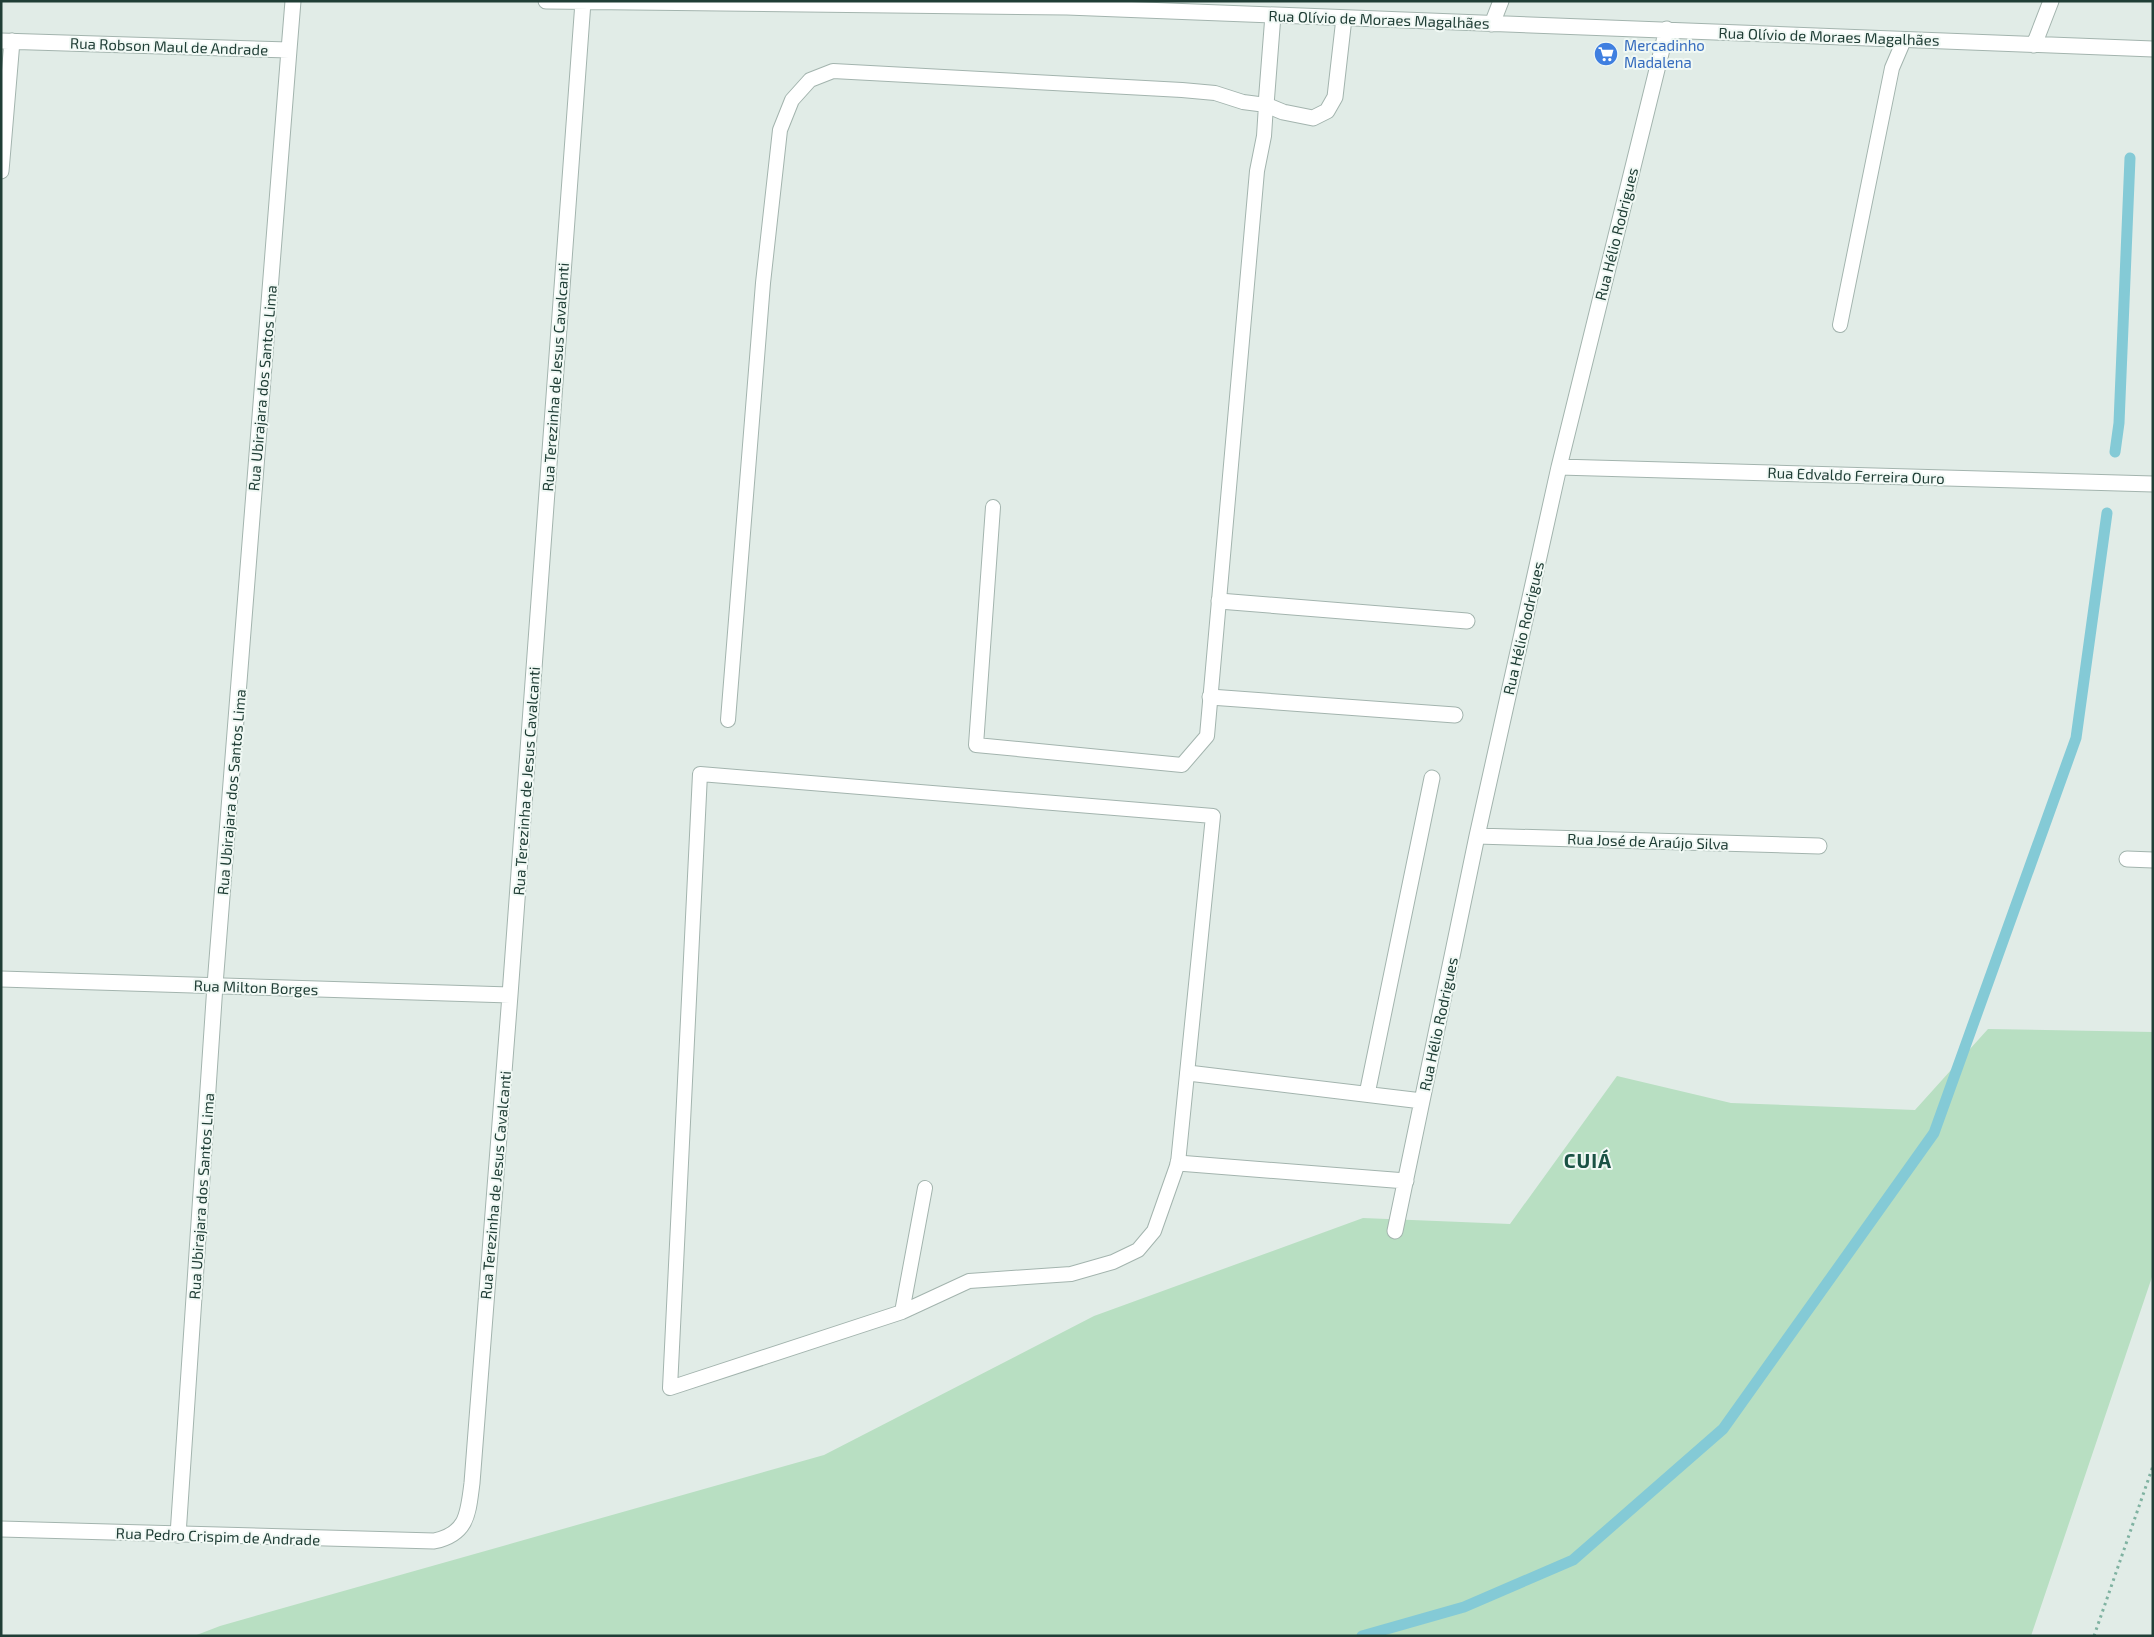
<svg xmlns="http://www.w3.org/2000/svg" width="2154" height="1637" font-family="'Exo 2',sans-serif">
  <style>
    .green { fill: #b8dfc2 }
    .lines { fill: none; stroke-linecap: round; stroke-linejoin: round }
    .stream { stroke: #84cad6; stroke-width: 11 }
    .service-casing { stroke: #a3b4ae; stroke-width: 16 }
    .minor-casing { stroke: #a3b4ae; stroke-width: 17 }
    .path { stroke: #7fb2a1; stroke-width: 3; stroke-dasharray: 2.5 4; stroke-linecap: butt }
    .service { stroke: #fff; stroke-width: 14 }
    .minor { stroke: #fff; stroke-width: 15 }
    .labels { text-anchor: middle; dominant-baseline: central; stroke-width: 4; stroke-linejoin: round; paint-order: stroke }
    .street-label { font-size: 15px; fill: #203e36; stroke: #f1f9f5 }
    .shop-label { font-size: 15px; fill: #366cbe; stroke: #f1f9f5; text-anchor: start }
    .district-label { font-size: 20px; font-weight: bold; letter-spacing: 1px; fill: #1a5244; stroke: #f1f9f5 }
  </style>
  <rect width="100%" height="100%" fill="#e1ece7"/>
  <!-- green -->
  <path class="green" d="M1988,1029L2153,1032V1274L2031,1636H194L220,1626L824,1455L1094,1316L1363,1218L1510,1224L1617,1076L1731,1103L1915,1110Z"/>
  <g class="lines">
    <!-- stream -->
    <path class="stream" d="M2115,452L2119,423L2130,158
      M1362,1636L1464,1607L1573,1560L1723,1429L1934,1133L2076,738L2107,513"/>
    <!-- service casing -->
    <g class="service-casing">
      <path id="service" d="M1840,325L1892,68L1904,40
        M728,720L763,283L780,130L792,100L810,80L833,71L1182,90L1215,93L1243,102L1266,105L1264,136L1257,171L1207,736L1182,765L976,745L993,507
        M700,774L1213,816L1178,1163L1154,1231L1138,1250L1113,1262L1071,1274L969,1281L902,1312L670,1388Z
        M902,1312L925,1188"/>
    </g>
    <!-- minor casing -->
    <g class="minor-casing">
      <path id="minor" d="M546,1L1067,7L2153,49
        M1273,15L1266,105L1283,112L1313,118L1327,111L1335,97L1344,18
        M1492,24L1501,1
        M1,41L289,50L293,1
        M2034,45L2051,1
        M1,171L12,41
        M1559,467L2153,484
        M1219,601L1467,621
        M1210,697L1455,715
        M1477,836L1819,846
        M2127,859L2153,860
        M1,979L510,995
        M1188,1073L1422,1101
        M1367,1094L1432,778
        M1178,1163L1406,1181
        M1395,1231L1477,836L1559,467L1667,29
        M1,1529L434,1541C468,1534 468,1513 472,1483L510,995L583,2
        M178,1535L215,985L289,50"/>
    </g>
    <!-- path -->
    <path class="path" d="M2094,1636L2153,1466"/>
    <!-- service -->
    <use href="#service" class="service"/>
    <!-- minor -->
    <use href="#minor" class="minor"/>
  </g>
  <!-- icons -->
  <defs>
    <g id="supermarket-disc" transform="scale(1.25)"><circle r="9.5" fill="#3f7fe0" stroke="#f1f9f5"/><path d="M-6-5.5h2.5l.6 2H6L4.5 2H-2.5L-4.4-4H-6ZM-1.5 3.2a1.3 1.3 0 1 0 .1 0ZM3 3.2a1.3 1.3 0 1 0 .1 0Z" fill="#fff"/></g>
  </defs>
  <g fill-rule="evenodd">
    <use href="#supermarket-disc" x="1606" y="54"/>
  </g>
  <g class="labels">
    <!-- street labels -->
    <g class="street-label">
      <text transform="translate(1379 19) rotate(2)">Rua Olívio de Moraes Magalhães</text>
      <text transform="translate(1829 36) rotate(2)">Rua Olívio de Moraes Magalhães</text>
      <text transform="translate(169 46) rotate(2)">Rua Robson Maul de Andrade</text>
      <text transform="translate(1616 234) rotate(-76)">Rua Hélio Rodrigues</text>
      <text transform="translate(555 377) rotate(-86)">Rua Terezinha de Jesus Cavalcanti</text>
      <text transform="translate(262 388) rotate(-85)">Rua Ubirajara dos Santos Lima</text>
      <text transform="translate(1856 475) rotate(2)">Rua Edvaldo Ferreira Ouro</text>
      <text transform="translate(1523 628) rotate(-77)">Rua Hélio Rodrigues</text>
      <text transform="translate(526 781) rotate(-86)">Rua Terezinha de Jesus Cavalcanti</text>
      <text transform="translate(231 792) rotate(-85)">Rua Ubirajara dos Santos Lima</text>
      <text transform="translate(1648 841) rotate(2)">Rua José de Araújo Silva</text>
      <text transform="translate(256 987) rotate(2)">Rua Milton Borges</text>
      <text transform="translate(1438 1024) rotate(-78)">Rua Hélio Rodrigues</text>
      <text transform="translate(495 1185) rotate(-85)">Rua Terezinha de Jesus Cavalcanti</text>
      <text transform="translate(201 1196) rotate(-86)">Rua Ubirajara dos Santos Lima</text>
      <text transform="translate(218 1536) rotate(2)">Rua Pedro Crispim de Andrade</text>
    </g>
    <!-- shop labels -->
    <g class="shop-label">
      <text x="1624" y="45">Mercadinho<tspan x="1624" dy="17">Madalena</tspan></text>
    </g>
    <!-- district labels -->
    <g class="district-label">
      <text x="1588" y="1160">CUIÁ</text>
    </g>
  </g>
  <!-- border -->
  <rect width="2154" height="1637" fill="none" stroke="#203e36" stroke-width="5"/>
</svg>
